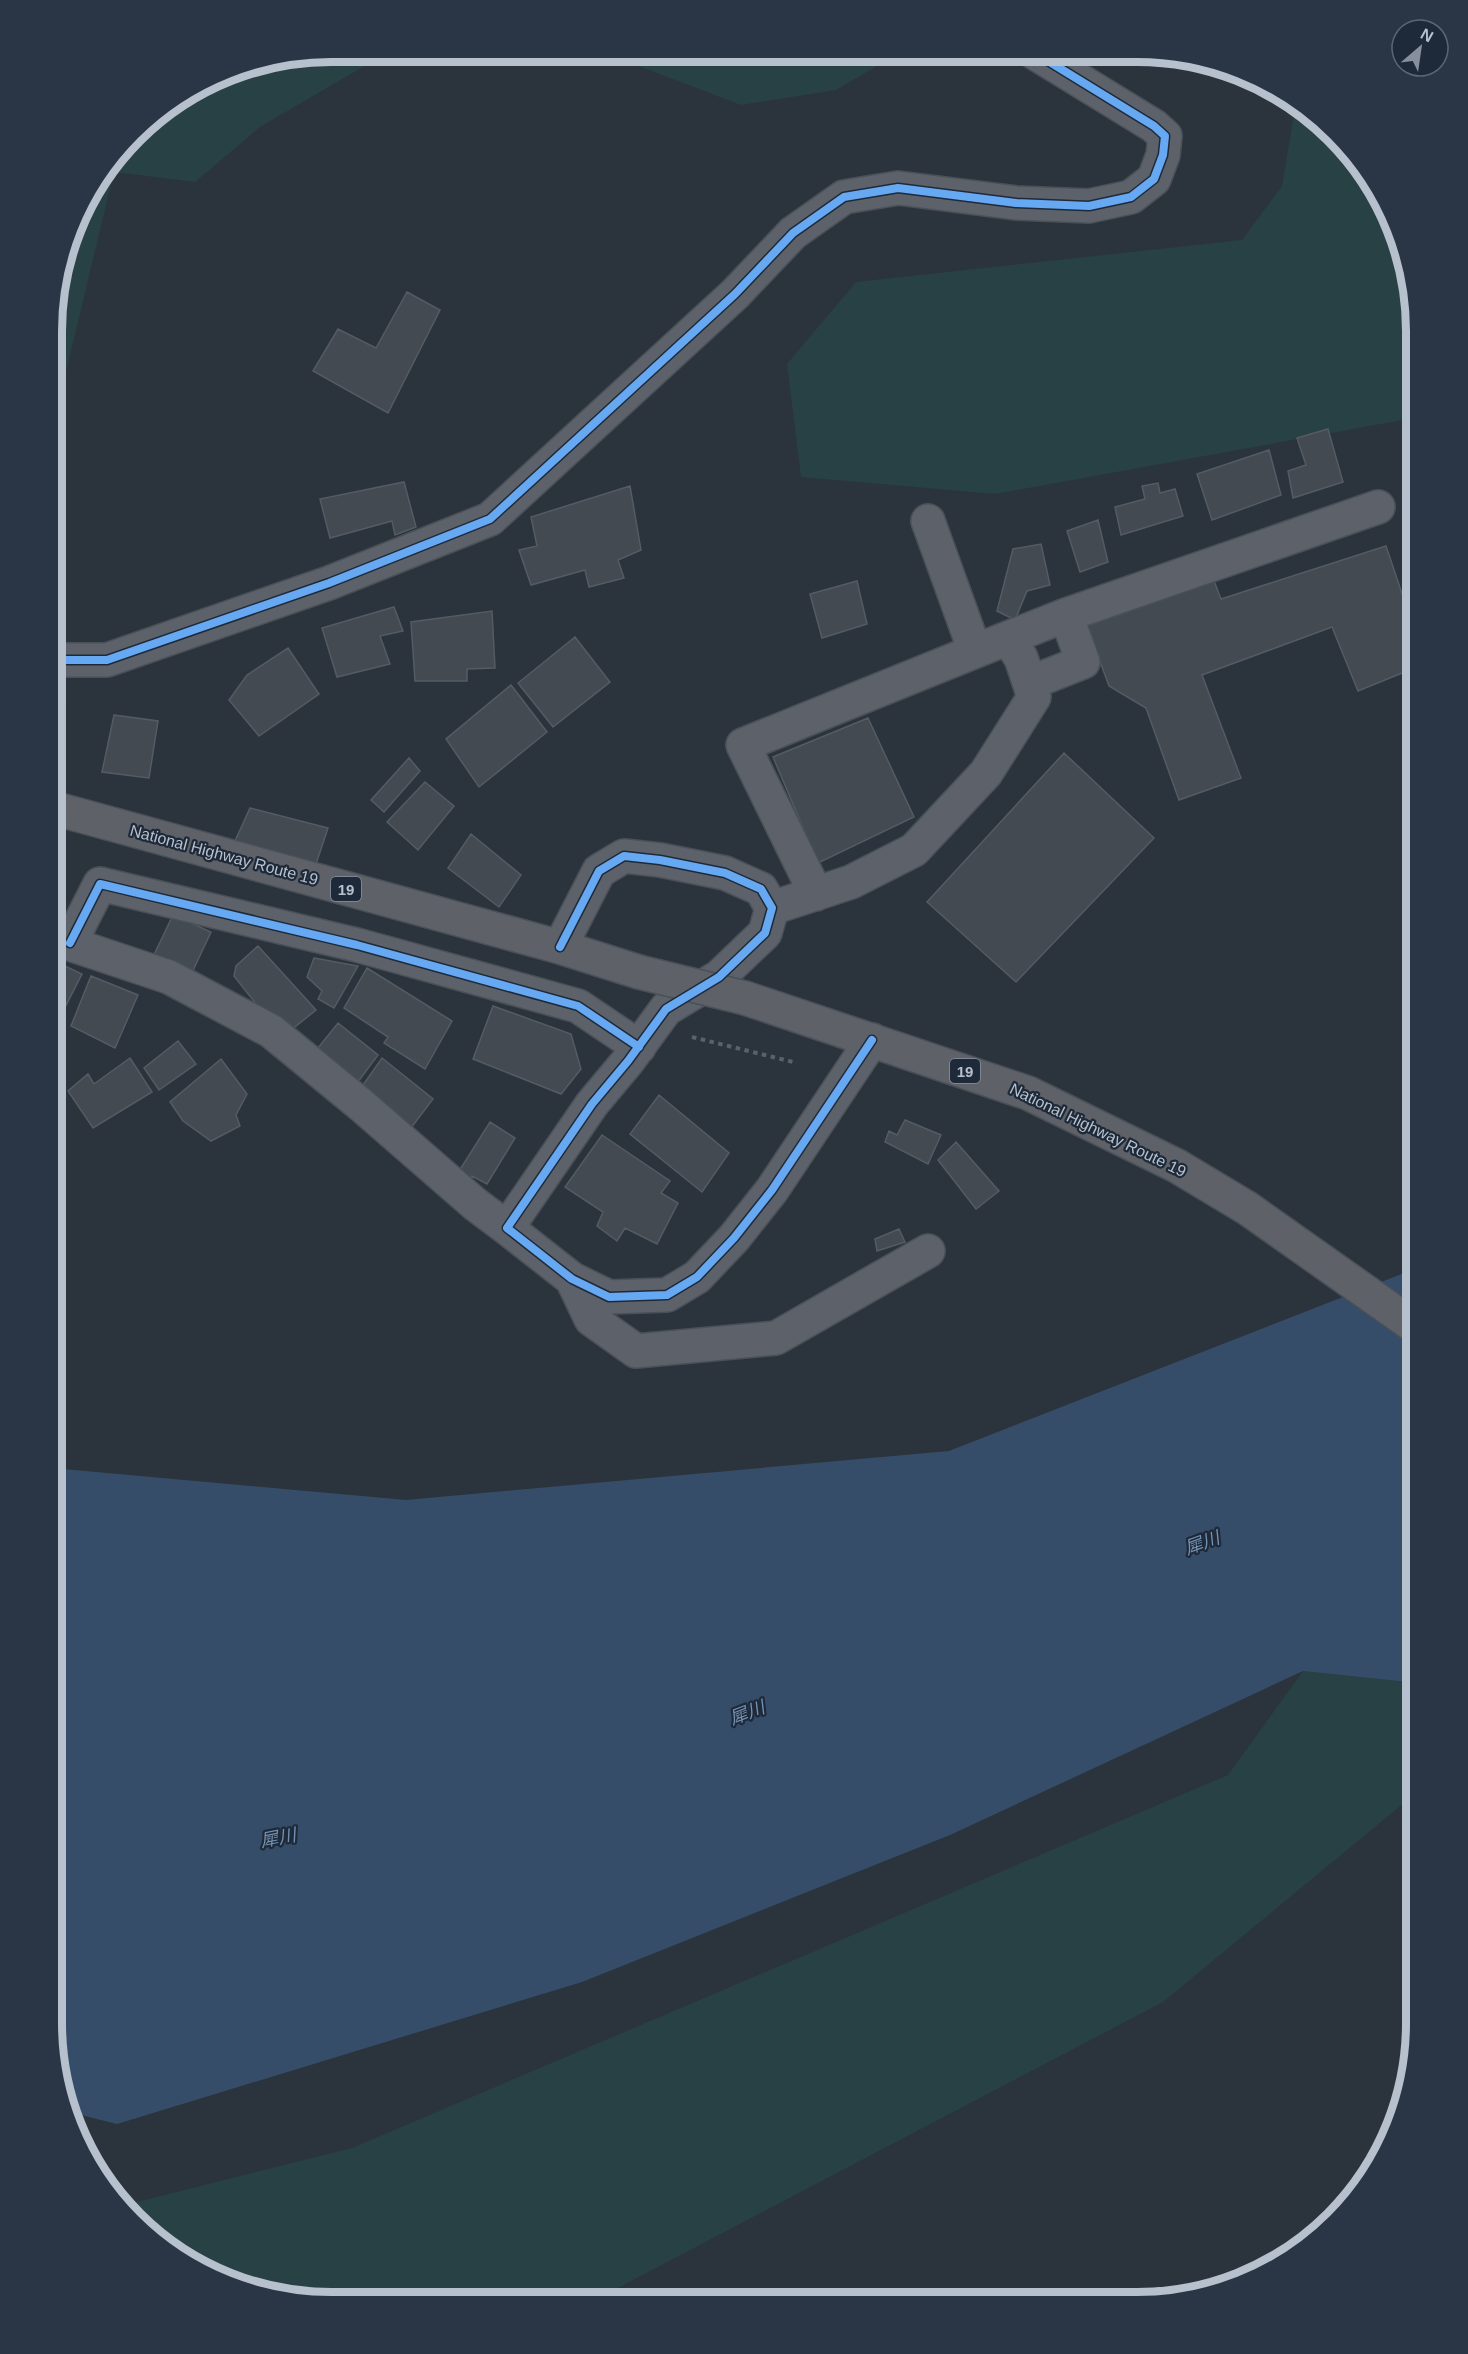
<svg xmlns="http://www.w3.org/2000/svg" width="1468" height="2354" font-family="Arial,'Noto Sans JP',sans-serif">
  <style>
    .green { fill: #284144 }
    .water { fill: #364d69 }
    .building { fill: #434a52; stroke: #545b64; stroke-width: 1.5 }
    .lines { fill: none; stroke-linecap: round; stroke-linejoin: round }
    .minor-casing { stroke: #4a5057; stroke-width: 36 }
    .trunk-casing { stroke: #495058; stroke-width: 36 }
    .path { stroke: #5a6167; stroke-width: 4; stroke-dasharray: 4.5 4.5; stroke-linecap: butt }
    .minor { stroke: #5d626a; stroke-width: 33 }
    .trunk { stroke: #5e6268; stroke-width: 33 }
    .trunk-bridge-casing { stroke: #495058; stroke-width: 36; stroke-linecap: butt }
    .trunk-bridge { stroke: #5e6268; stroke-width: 33 }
    .cycleway-casing { stroke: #1e2a39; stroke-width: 11 }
    .cycleway { stroke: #66a8f1; stroke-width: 8 }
    .labels { text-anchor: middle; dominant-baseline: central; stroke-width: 4.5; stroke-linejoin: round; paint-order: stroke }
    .shield { fill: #1e2a39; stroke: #8993a1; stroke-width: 1.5 }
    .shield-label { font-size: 15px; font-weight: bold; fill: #b7c0cd }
    .street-label { font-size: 16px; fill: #b7c0cd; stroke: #1e2a39 }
    .water-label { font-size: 18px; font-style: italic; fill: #7492b3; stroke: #1e2a39 }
    .rim { fill: none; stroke: #b7c0cd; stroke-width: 8 }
  </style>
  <rect width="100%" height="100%" fill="#2b343d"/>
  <!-- green -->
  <path class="green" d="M331,51H390L260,127L195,182L114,172L62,388L53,406V294L80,207L146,121L224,72Z
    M602,52L899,53L836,90L741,105Z
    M1296,102L1308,109L1359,161L1396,224L1417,331V429L1414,418L995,494L801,477L787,364L856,282L1242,240L1282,186Z
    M1303,1671L1417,1683L1416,1793L1163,2002L593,2301H294L223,2282L160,2245L121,2206L352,2148L1228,1775Z"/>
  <!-- water -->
  <path class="water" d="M1417,1268V1683L1303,1671L950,1835L582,1982L117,2124L69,2112L51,2023L52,1468L406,1500L949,1451Z"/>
  <!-- building -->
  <path class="building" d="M407,292L440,310L388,413L313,371L338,329L376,348Z
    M1328,429L1343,482L1293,498L1288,471L1306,465L1297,438Z
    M1269,450L1281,495L1212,520L1197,474Z
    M404,482L416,527L395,535L392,521L330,538L320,499Z
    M1158,483L1160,493L1175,489L1183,516L1121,535L1115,507L1145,499L1142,486Z
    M630,486L641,550L618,560L624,578L589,587L585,570L531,585L519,550L537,546L531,517Z
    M1098,520L1108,562L1080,572L1067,531Z
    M1041,544L1050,585L1027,591L1015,620L997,611L1013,549Z
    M1386,546L1417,638V667L1358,691L1332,627L1202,675L1241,778L1179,800L1146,708L1109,686L1087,626L1214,581L1221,599Z
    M857,581L867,624L822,638L810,594Z
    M394,607L403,631L380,636L390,664L337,677L322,628Z
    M492,611L495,668L467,669V681H415L411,622Z
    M575,637L610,682L553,727L518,683Z
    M288,648L319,694L259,736L229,700L247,675Z
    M511,685L547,732L479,787L446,739Z
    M53,709H55V759H53Z
    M114,715L158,721L149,778L102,772Z
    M868,718L914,817L818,863L773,757Z
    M1064,753L1154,838L1016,982L927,902Z
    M409,758L420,771L384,812L371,800Z
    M425,782L454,806L418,850L387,822Z
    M250,808L328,828L316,864L235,841Z
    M471,834L521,875L499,907L448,868Z
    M173,915L211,932L189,979L151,961Z
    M258,946L316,1010L290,1031L275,1028L234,976L236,966Z
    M314,958L358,966L334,1008L318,999L322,991L307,977Z
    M52,960L82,974L59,1019L52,1015Z
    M367,968L452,1021L425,1069L384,1043L388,1037L344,1008Z
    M91,976L138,995L115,1048L71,1026Z
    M493,1006L571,1034L581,1069L561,1094L473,1059Z
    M338,1023L378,1055L355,1086L314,1053Z
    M52,1036L62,1042L55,1060L62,1063L52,1080Z
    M178,1041L196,1064L159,1090L144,1068Z
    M130,1058L152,1092L93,1128L68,1091L88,1074L94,1084Z
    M382,1058L433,1099L408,1132L358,1092Z
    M221,1059L247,1094L236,1115L240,1126L211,1141L183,1121L170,1102Z
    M659,1095L729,1153L702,1192L630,1134Z
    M905,1120L941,1135L928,1164L885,1142L889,1131L897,1135Z
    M490,1122L515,1138L487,1184L472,1176L465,1186L454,1179Z
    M602,1135L670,1181L661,1193L678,1203L657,1244L625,1228L617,1241L597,1226L603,1212L565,1187Z
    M956,1142L999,1191L976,1209L938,1160Z
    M899,1229L905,1242L877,1251L875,1239Z"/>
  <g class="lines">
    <!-- minor casing -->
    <g class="minor-casing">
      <path id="minor" d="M928,521L975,651
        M1066,615L1378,507
        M1008,638L1066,615L1083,662L1030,683
        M53,660H107L329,583L490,519L735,294L793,233L844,197L898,188L1016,203L1089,206L1131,197L1154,179L1163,155L1165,136L1154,126L1035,53
        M772,908L851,882L914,850L986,773L1034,697L1021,658L1008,638L743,745L816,894
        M52,938L169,977L271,1031L360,1104L475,1204L507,1228
        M70,943L100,884L357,945L578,1006L639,1047
        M560,947L599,871L624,856L660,860L725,873L761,889L772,908L765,933L719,977L666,1009L628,1061L592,1104L507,1228L572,1279L609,1297L667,1295L697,1277L734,1238L772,1190L872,1040
        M572,1279L591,1319L636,1351L776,1338L928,1251"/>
    </g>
    <!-- trunk casing -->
    <g class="trunk-casing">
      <path id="trunk" d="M53,808L560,947L639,972
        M745,998L1028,1093L1177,1166L1247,1208L1417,1328"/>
    </g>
    <!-- path -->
    <path class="path" d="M692,1037L797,1063"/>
    <!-- minor -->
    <use href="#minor" class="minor"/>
    <!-- trunk -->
    <use href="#trunk" class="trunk"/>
    <!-- trunk-bridge casing -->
    <g class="trunk-bridge-casing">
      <path id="trunk-bridge" d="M639,972L745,998"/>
    </g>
    <!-- trunk-bridge -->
    <use href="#trunk-bridge" class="trunk-bridge"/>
    <!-- cycleway casing -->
    <g class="cycleway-casing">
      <path id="cycleway" d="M53,660H107L329,583L490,519L735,294L793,233L844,197L898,188L1016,203L1089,206L1131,197L1154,179L1163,155L1165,136L1154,126L1035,53
        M70,943L100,884L357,945L578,1006L639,1047
        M560,947L599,871L624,856L660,860L725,873L761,889L772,908L765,933L719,977L666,1009L628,1061L592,1104L507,1228L572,1279L609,1297L667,1295L697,1277L734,1238L772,1190L872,1040"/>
    </g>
    <!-- cycleway -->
    <use href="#cycleway" class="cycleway"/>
  </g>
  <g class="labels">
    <!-- shield labels -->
    <g class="shield">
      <rect x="331" y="877" width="30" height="24" rx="4.5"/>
      <rect x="950" y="1059" width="30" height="24" rx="4.5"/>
    </g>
    <g class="shield-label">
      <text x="346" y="889">19</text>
      <text x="965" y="1071">19</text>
    </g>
    <!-- street labels -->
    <g class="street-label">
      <text transform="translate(224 855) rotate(15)">National Highway Route 19</text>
      <text transform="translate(1098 1130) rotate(26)">National Highway Route 19</text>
    </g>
    <!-- water labels -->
    <g class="water-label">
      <text transform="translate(1202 1543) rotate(-20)">犀川</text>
      <text transform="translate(747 1713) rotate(-21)">犀川</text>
      <text transform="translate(278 1838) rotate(-11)">犀川</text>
    </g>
  </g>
  <!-- crop -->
  <path d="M0 0H1468V2354H0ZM331 62H1137A269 269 0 0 1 1406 331V2023A269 269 0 0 1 1137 2292H331A269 269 0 0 1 62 2023V331A269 269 0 0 1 331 62Z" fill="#2a3645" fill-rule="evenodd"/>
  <path class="rim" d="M331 62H1137A269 269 0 0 1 1406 331V2023A269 269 0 0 1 1137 2292H331A269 269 0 0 1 62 2023V331A269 269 0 0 1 331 62Z"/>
  <!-- north arrow -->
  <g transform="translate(1420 48) rotate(29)"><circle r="28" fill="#1e2a39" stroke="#5b6674" stroke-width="1.5"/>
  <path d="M0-4.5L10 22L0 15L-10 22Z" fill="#868f9b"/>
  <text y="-9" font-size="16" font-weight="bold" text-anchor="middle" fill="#b7c0cd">N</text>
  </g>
</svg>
